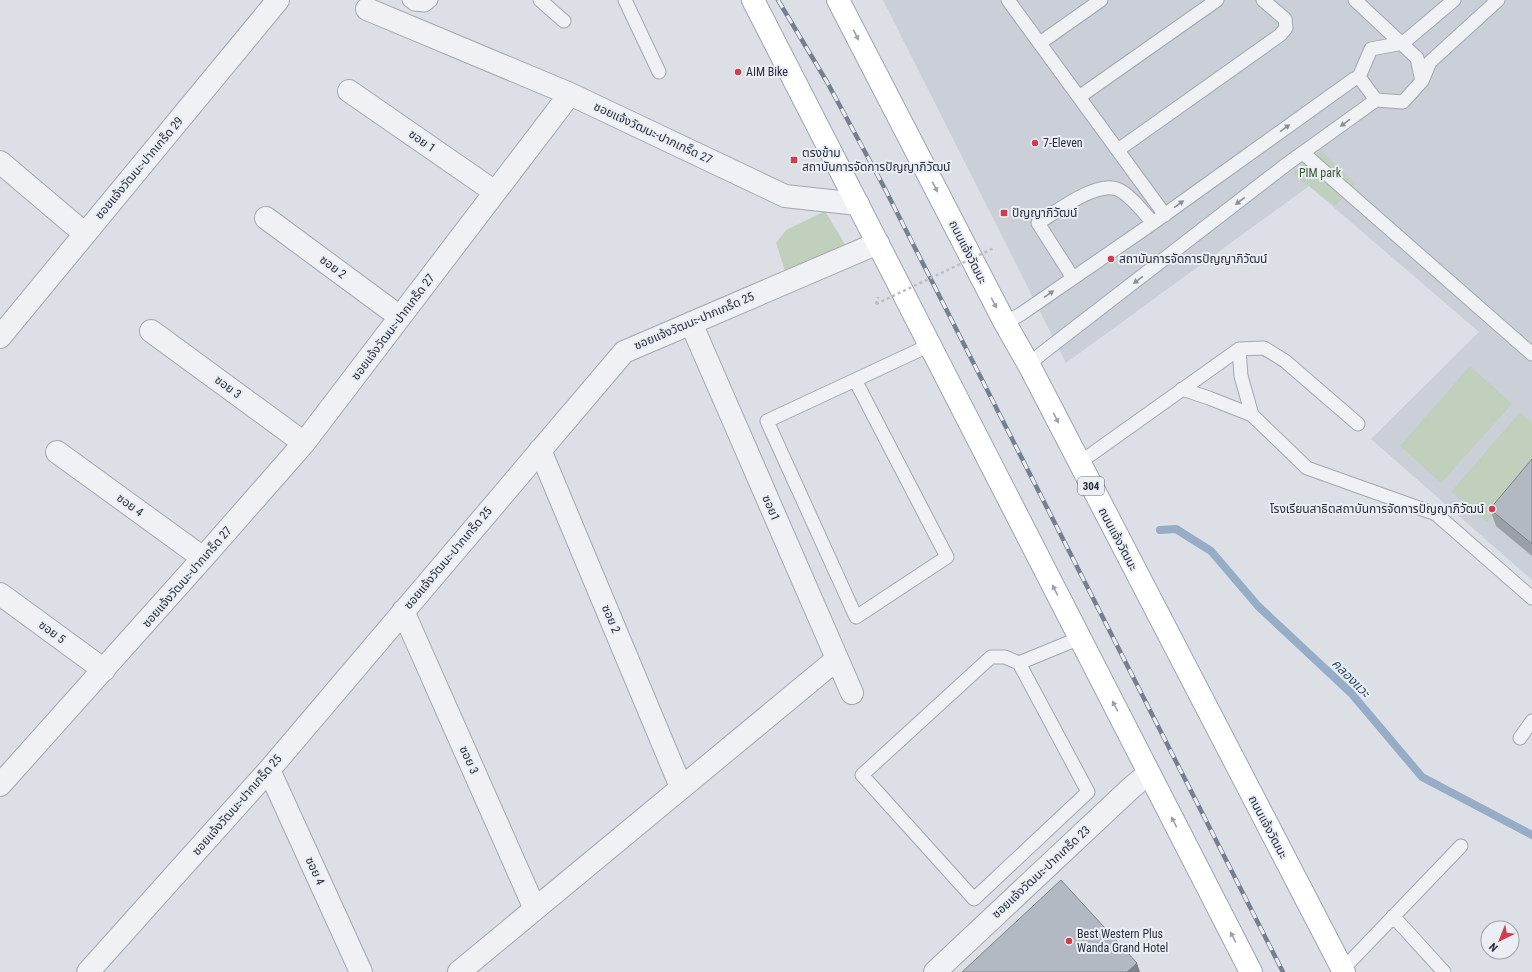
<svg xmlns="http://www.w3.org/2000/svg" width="1532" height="972" font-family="'Roboto Condensed','Noto Sans Thai',sans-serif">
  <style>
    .built { fill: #cacfd8 }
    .green { fill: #c1d0bd }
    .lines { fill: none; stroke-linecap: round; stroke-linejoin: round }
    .stream { stroke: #96acc7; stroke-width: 8 }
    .service-casing { stroke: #a2a7b0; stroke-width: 15 }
    .minor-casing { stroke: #a2a7b0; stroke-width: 24 }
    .primary-casing { stroke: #9ba4b2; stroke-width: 24 }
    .path { stroke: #bbbec5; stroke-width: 2.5; stroke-dasharray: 3 3; stroke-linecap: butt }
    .service { stroke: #eff1f5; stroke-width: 13 }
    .minor { stroke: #eff1f5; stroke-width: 22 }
    .primary { stroke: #fff; stroke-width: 22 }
    .rail-casing { stroke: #767f90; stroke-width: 4.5 }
    .rail { stroke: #ebeff4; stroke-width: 3; stroke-dasharray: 9; stroke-linecap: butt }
    .path-bridge { stroke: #bbbec5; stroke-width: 2.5; stroke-dasharray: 3 3; stroke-linecap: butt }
    .wall { fill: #9a9fa8 }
    .shaded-wall { fill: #7d8288 }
    .building { fill: #b3b9c3; stroke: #7d8288 }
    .oneway { fill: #9da0a8 }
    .oneway2 { fill: #8a8f99 }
    .poi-dot { fill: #ce3e4f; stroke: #ebeff4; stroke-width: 1.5 }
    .labels { text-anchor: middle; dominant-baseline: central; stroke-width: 4; stroke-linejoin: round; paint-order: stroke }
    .shield { fill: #ebeff4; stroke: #616774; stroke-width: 1 }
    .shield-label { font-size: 11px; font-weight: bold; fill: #262d3d }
    .poi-label { font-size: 12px; fill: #262d3d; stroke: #ebeff4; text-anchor: start }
    .street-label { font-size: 12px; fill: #262d3d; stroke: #ebeff4 }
    .park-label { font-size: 12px; fill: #395833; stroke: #ebeff4 }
    .water-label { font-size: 13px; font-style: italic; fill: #304b71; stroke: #ebeff4 }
  </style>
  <rect width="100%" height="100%" fill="#dce0e6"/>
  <!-- built -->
  <path class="built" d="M883,0H1532V580L1371,439L1479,332L1309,186L1066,363Z"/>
  <!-- green -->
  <path class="green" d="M1321,150L1355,184L1335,206L1292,173Z
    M825,211L849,251L785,271L776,243L786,230Z
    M1470,366L1512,404L1441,483L1400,446Z
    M1520,412L1532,423V471L1487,522L1451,492Z"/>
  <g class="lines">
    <!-- stream -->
    <path class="stream" d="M1160,530L1176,529L1211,551L1258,606L1351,693L1422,777L1532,835"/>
    <!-- service casing -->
    <g class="service-casing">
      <path id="service" d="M409,0L414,4L425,5L431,0
        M540,0L564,21
        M625,0L659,72
        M1008,0L1165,215
        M1355,0L1417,58L1422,81
        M1040,43L1101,0
        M1359,77L1376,100
        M1079,97L1217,0
        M1118,150L1280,35L1286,28L1285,19L1263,0
        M1303,153L1532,354
        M1073,278L1038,223C1056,212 1096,181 1117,189C1130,194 1144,213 1153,223
        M1005,323L1021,314L1153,223L1354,79L1359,77L1371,49L1403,43L1454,0
        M1239,349L1241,376L1252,415L1307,468L1436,514L1532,598
        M1029,365L1041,354L1287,164L1376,100L1403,102L1422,81L1430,62L1498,0
        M855,380L767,421L856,617L947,557L855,380L930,345
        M1182,389L1209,398L1252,415
        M1079,463L1239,349L1264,348L1285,361L1358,424
        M1019,663L1005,657H991L862,775L974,899L1088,792L1019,663L1080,638
        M1520,738L1532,721
        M1393,916L1444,972
        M1343,969L1461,846"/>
    </g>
    <!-- minor casing -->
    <g class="minor-casing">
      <path id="minor" d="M367,9L570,94
        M349,91L495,192
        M0,162L85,234
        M266,218L400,317
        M691,323L852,693
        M151,331L304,443
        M0,337L278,0
        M540,450L681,787
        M57,452L203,558
        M0,594L104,670
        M403,611L535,909
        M269,770L361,972
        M0,785L203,558L304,443L570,94L785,196L858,204
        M88,972L269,770L624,352L878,243
        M459,972L837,659
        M935,972L1131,788L1149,773"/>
    </g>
    <!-- primary casing -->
    <g class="primary-casing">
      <path id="primary" d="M753,0L1251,972
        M838,0L1005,323L1029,365L1344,972"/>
    </g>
    <!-- path -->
    <path class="path" d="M876,304L878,297"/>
    <!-- service -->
    <use href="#service" class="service"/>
    <!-- minor -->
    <use href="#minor" class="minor"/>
    <!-- primary -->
    <use href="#primary" class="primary"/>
    <!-- rail casing -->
    <g class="rail-casing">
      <path id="rail" d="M778,0L827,82L884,187L1283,972"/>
    </g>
    <!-- rail -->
    <use href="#rail" class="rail"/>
    <!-- path-bridge -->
    <path class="path-bridge" d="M876,304L994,248"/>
  </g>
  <!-- wall -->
  <path class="wall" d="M1532,459V556L1496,526L1490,509Z"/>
  <!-- shaded-wall -->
  <path class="shaded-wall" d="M1137,963L1140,972H1127Z"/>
  <!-- building -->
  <path class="building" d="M1532,459V544L1490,509Z
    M1061,880L1137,963L1127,972H962Z"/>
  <!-- one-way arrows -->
  <defs><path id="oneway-solid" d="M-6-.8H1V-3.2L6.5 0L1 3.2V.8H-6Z"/></defs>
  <g class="oneway">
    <use href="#oneway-solid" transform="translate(856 35) rotate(63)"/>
    <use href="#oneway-solid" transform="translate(935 187) rotate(63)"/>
    <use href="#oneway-solid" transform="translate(994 303) rotate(62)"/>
    <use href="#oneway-solid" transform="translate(1056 418) rotate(63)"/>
    <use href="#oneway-solid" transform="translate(1055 590) rotate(-117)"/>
    <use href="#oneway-solid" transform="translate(1115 706) rotate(-117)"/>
    <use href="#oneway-solid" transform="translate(1174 822) rotate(-117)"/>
    <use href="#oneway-solid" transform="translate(1233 937) rotate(-118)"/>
  </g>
  <g class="oneway2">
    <use href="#oneway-solid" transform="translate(1345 123) rotate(144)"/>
    <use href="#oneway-solid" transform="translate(1285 128) rotate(-36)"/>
    <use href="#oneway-solid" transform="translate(1240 201) rotate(142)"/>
    <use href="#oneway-solid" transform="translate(1179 204) rotate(-36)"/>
    <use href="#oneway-solid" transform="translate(1138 280) rotate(143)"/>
    <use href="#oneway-solid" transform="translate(1049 294) rotate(-35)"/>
  </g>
  <!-- markers -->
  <g class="poi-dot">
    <circle cx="738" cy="72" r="4"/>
    <circle cx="1035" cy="143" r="4"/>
    <rect x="790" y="156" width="8" height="8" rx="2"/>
    <rect x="1000" y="209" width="8" height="8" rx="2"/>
    <circle cx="1111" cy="259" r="4"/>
    <circle cx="1492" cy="509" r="4"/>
    <circle cx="1069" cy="941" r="4"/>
  </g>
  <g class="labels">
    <!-- shield labels -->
    <rect class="shield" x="1078" y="477" width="26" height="18" rx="3"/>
    <g class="shield-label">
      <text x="1091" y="486">304</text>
    </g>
    <!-- poi labels -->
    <g class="poi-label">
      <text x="746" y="72">AIM Bike</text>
      <text x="1043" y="143">7-Eleven</text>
      <text x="802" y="153">ตรงข้าม<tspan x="802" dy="14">สถาบันการจัดการปัญญาภิวัฒน์</tspan></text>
      <text x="1012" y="213">ปัญญาภิวัฒน์</text>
      <text x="1119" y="259">สถาบันการจัดการปัญญาภิวัฒน์</text>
      <text x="1484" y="509" text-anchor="end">โรงเรียนสาธิตสถาบันการจัดการปัญญาภิวัฒน์</text>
      <text x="1077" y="934">Best Western Plus<tspan x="1077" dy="14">Wanda Grand Hotel</tspan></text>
    </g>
    <!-- street labels -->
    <g class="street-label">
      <text transform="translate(653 133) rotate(25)">ซอยแจ้งวัฒนะ-ปากเกร็ด 27</text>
      <text transform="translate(422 141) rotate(35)">ซอย 1</text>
      <text transform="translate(139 168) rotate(-50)">ซอยแจ้งวัฒนะ-ปากเกร็ด 29</text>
      <text transform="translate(968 252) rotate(63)">ถนนแจ้งวัฒนะ</text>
      <text transform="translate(333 267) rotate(37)">ซอย 2</text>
      <text transform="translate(694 321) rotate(-23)">ซอยแจ้งวัฒนะ-ปากเกร็ด 25</text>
      <text transform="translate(393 327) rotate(-53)">ซอยแจ้งวัฒนะ-ปากเกร็ด 27</text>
      <text transform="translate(228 387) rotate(36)">ซอย 3</text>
      <text transform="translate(130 505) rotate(36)">ซอย 4</text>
      <text transform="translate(771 508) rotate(67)">ซอย1</text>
      <text transform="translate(1118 539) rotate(62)">ถนนแจ้งวัฒนะ</text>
      <text transform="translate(448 558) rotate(-50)">ซอยแจ้งวัฒนะ-ปากเกร็ด 25</text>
      <text transform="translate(187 577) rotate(-49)">ซอยแจ้งวัฒนะ-ปากเกร็ด 27</text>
      <text transform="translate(611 619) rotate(67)">ซอย 2</text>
      <text transform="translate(52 632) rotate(36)">ซอย 5</text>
      <text transform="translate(469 760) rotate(66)">ซอย 3</text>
      <text transform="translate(237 805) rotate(-49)">ซอยแจ้งวัฒนะ-ปากเกร็ด 25</text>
      <text transform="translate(1268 827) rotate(62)">ถนนแจ้งวัฒนะ</text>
      <text transform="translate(315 871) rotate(66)">ซอย 4</text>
      <text transform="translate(1041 872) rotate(-43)">ซอยแจ้งวัฒนะ-ปากเกร็ด 23</text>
    </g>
    <!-- park labels -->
    <g class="park-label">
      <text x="1320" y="173">PIM park</text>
    </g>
    <!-- water labels -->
    <g class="water-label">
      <text transform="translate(1351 678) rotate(45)">คลองแวะ</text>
    </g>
  </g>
  <!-- north arrow -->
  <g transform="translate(1500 940) rotate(223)"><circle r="19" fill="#ebeff4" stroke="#9ca1ab"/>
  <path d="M0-3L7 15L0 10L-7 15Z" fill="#ce3e4f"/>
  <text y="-6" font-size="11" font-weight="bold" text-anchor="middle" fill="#262d3d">N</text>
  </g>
</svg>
